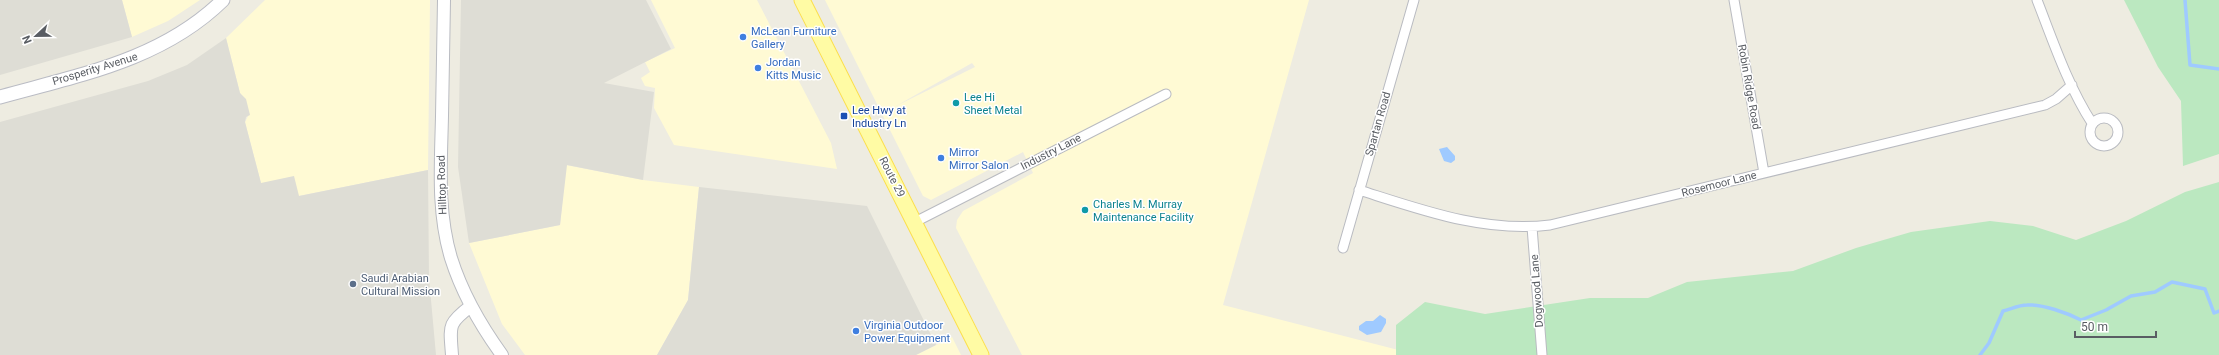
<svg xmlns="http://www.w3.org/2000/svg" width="2219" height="355" font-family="Roboto,sans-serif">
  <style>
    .commercial { fill: #fffad4; fill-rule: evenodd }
    .industrial { fill: #deddd5 }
    .green { fill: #bbe8c0 }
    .water { fill: #9fcaff }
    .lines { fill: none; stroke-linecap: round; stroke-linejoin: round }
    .stream { stroke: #9fcaff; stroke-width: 3.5 }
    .minor-casing { stroke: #b9bbc1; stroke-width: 11 }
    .tertiary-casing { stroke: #b9bbc1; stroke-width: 14 }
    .secondary-casing { stroke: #babcc4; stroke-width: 15 }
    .primary-casing { stroke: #fcdf4c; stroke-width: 17 }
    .minor { stroke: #fff; stroke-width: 9 }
    .tertiary { stroke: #fff; stroke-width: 12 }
    .secondary { stroke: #fff; stroke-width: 13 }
    .primary { stroke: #fffba4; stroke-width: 15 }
    .shop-dot { fill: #3f7fe0; stroke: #fff; stroke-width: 1.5 }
    .culture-dot { fill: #0f9aa8; stroke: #fff; stroke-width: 1.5 }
    .transit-dot { fill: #1a4fb4; stroke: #fff; stroke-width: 1.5 }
    .service-dot { fill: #5c6f8a; stroke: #fff; stroke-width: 1.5 }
    .labels { text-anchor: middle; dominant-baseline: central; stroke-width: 3; stroke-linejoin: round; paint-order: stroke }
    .shop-label { font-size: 11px; fill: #366cbe; stroke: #fff; text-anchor: start }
    .street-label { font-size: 11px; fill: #595d63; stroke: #fff }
    .culture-label { font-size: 11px; fill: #0d838f; stroke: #fff; text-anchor: start }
    .transit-label { font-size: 11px; fill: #164399; stroke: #fff; text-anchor: start }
    .service-label { font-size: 11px; fill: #4e5e75; stroke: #fff; text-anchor: start }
  </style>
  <rect width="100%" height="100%" fill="#eeece1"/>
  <!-- commercial -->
  <path class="commercial" d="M122,0H200L168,21L132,37Z
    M265,0H430L428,170L299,196L261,183L245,122L248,116L244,99L240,93L226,38Z
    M651,0H757L831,143L837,169L674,145L654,108L655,88L645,86L641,78L650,72L645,62L675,48Z
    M825,0H1309L1223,305L1410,353L1409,355H1022L956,228L957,220L963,211L1033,173L1023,152L931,200L923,196ZM972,63L975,67L896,106Z
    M566,165L643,180L699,187L688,300L657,355H525L502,324L469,243L560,225Z
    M952,337L961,355H916Z"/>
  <!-- industrial -->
  <path class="industrial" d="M0,0H122L132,37L0,75Z
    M461,0H646L671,49L604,83L654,92L643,180L567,165L560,225L469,243L458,167Z
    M226,38L240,93L246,99L250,115L246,117L245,122L261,183L294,176L299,196L428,170L429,278L436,355H0V122L148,81L187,65Z
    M699,187L867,206L936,345L916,355H657L688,300Z"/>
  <!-- green -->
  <path class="green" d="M2124,0H2219V154L2183,166L2181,101L2158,67Z
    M2219,182V355H1396V325L1425,302L1485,314L1590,298H1648L1687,282L1793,271L1856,248L1911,232L1990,221L2033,226L2076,240L2126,221L2185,192Z"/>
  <!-- water -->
  <path class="water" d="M1447,147L1455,156V160L1451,163L1444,161L1439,149Z
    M1380,315L1386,319V323L1381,332L1367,335L1359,330V326L1366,321H1373Z"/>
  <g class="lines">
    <!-- stream -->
    <path class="stream" d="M2185,0L2190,65L2219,69
      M1980,355L1989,343L2003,311C2011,309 2019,305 2027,305C2043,304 2067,313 2081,320L2106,310L2131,296L2155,292L2172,282L2205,289L2214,313L2219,311"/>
    <!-- minor casing -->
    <g class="minor-casing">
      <path id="minor" d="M1734,0L1764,173
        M2037,0C2053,41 2068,86 2092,123
        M2090 132a14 14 0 1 1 28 0a14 14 0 1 1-28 0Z
        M1359,190C1422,210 1484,233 1550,225L2045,105L2056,99L2072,85
        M915,222L1166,94
        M1532,227L1542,355
        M1343,248L1414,0"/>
    </g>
    <!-- tertiary casing -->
    <g class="tertiary-casing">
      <path id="tertiary" d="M444,0C443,39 443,77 442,116C441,164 437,211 451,258C462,293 481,326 502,355
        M452,355C450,326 447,324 471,306"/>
    </g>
    <!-- secondary casing -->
    <g class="secondary-casing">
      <path id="secondary" d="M0,97C79,75 162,60 223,0"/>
    </g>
    <!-- primary casing -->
    <g class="primary-casing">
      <path id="primary" d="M802,0L981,355"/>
    </g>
    <!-- minor -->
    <use href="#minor" class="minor"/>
    <!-- tertiary -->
    <use href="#tertiary" class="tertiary"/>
    <!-- secondary -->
    <use href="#secondary" class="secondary"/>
    <!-- primary -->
    <use href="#primary" class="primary"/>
  </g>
  <!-- markers -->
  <g class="shop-dot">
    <circle cx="743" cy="37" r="4"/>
    <circle cx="758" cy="68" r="4"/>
    <circle cx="941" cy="158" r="4"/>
    <circle cx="856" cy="331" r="4"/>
  </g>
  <g class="culture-dot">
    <circle cx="956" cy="103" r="4"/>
    <circle cx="1085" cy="210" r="4"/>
  </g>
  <rect class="transit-dot" x="840" y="112" width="8" height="8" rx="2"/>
  <circle class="service-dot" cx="353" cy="284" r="4"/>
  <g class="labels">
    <!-- shop labels -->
    <g class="shop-label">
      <text x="751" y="31">McLean Furniture<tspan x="751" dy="13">Gallery</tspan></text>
      <text x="766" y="62">Jordan<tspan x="766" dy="13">Kitts Music</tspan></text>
      <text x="949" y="152">Mirror<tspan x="949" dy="13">Mirror Salon</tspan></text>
      <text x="864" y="325">Virginia Outdoor<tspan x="864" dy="13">Power Equipment</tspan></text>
    </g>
    <!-- street labels -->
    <g class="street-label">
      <text transform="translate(95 69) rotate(-17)">Prosperity Avenue</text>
      <text transform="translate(1749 87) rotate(80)">Robin Ridge Road</text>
      <text transform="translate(1378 124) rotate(-74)">Spartan Road</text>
      <text transform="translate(1051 152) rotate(-27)">Industry Lane</text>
      <text transform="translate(892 177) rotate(63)">Route 29</text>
      <text transform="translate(1719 184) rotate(-14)">Rosemoor Lane</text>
      <text transform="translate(442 185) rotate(-92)">Hilltop Road</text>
      <text transform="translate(1537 291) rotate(-94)">Dogwood Lane</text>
    </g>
    <!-- culture labels -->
    <g class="culture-label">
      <text x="964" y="97">Lee Hi<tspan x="964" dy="13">Sheet Metal</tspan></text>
      <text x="1093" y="204">Charles M. Murray<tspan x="1093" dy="13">Maintenance Facility</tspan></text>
    </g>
    <!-- transit labels -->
    <g class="transit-label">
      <text x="852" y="110">Lee Hwy at<tspan x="852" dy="13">Industry Ln</tspan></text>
    </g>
    <!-- service labels -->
    <g class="service-label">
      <text x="361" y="278">Saudi Arabian<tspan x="361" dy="13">Cultural Mission</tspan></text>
    </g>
  </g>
  <!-- north arrow -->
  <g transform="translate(36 36) rotate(248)" stroke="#ffffff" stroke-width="3" paint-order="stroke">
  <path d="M0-3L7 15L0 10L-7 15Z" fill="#595d63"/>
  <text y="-6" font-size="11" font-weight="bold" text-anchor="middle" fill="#595d63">N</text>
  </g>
  <!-- scale -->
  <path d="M2075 331v6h81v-6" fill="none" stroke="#595d63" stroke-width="2"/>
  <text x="2081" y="331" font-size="12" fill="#595d63" stroke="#ffffff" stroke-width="3" paint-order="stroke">50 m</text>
</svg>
